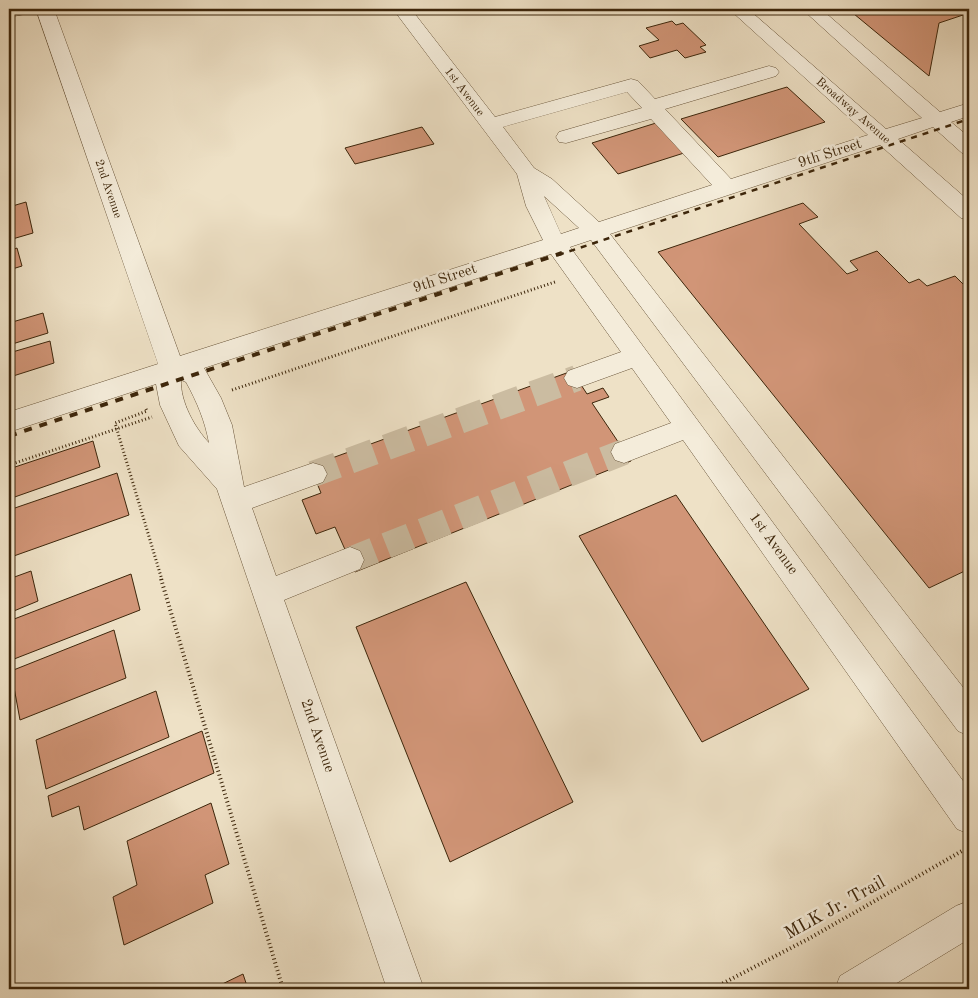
<svg xmlns="http://www.w3.org/2000/svg" width="978" height="998" font-family="'Old Standard TT',serif">
  <style>
    .building { fill: #d19577; stroke: #3d260b }
    .lines { fill: none; stroke-linecap: round; stroke-linejoin: round }
    .minor-tunnel { stroke: #cbbca1; stroke-width: 26; stroke-dasharray: 26 13; stroke-linecap: butt }
    .minor-casing { stroke: #69553a; stroke-width: 1 }
    .path-far1 { stroke: #3d260b; stroke-width: 3; stroke-dasharray: 1 2.5; stroke-linecap: butt }
    .path { stroke: #3d260b; stroke-width: 4; stroke-dasharray: 1 3; stroke-linecap: butt }
    .minor { fill: #f4ecda; fill-rule: evenodd }
    .rail-far1 { stroke: #3d260b; stroke-width: 2.5; stroke-dasharray: 6 6; stroke-linecap: butt }
    .rail { stroke: #3d260b; stroke-width: 4; stroke-dasharray: 8 8; stroke-linecap: butt }
    .labels { text-anchor: middle; dominant-baseline: central; stroke-width: 5; stroke-linejoin: round; paint-order: stroke }
    .far-street-label { font-size: 12px; fill: #3d260b; stroke: #f4ecda }
    .street-label { font-size: 15px; fill: #3d260b; stroke: #f4ecda }
    .near-street-label { font-size: 18px; fill: #3d260b; stroke: #f4ecda }
  </style>
  <rect width="100%" height="100%" fill="#eee1c6"/>
  <filter id="stains"><feTurbulence type="fractalNoise" baseFrequency=".004" numOctaves="4"/><feColorMatrix values="0 0 0 0 .2 0 0 0 0 .09 0 0 0 0 .02 0 0 0 .5 -.17"/></filter>
  <radialGradient id="worn" r=".72"><stop offset=".6" stop-color="#630" stop-opacity="0"/><stop offset="1" stop-color="#630" stop-opacity=".3"/></radialGradient>
  <!-- building -->
  <path class="building" d="M848,9H969V13L939,23L929,76Z
    M672,21L676,25L683,23L706,45L700,47L706,52L685,58L677,50L650,58L639,46L659,40L646,28Z
    M787,87L825,122L718,157L681,119Z
    M656,123L684,153L618,174L592,143Z
    M422,127L434,144L355,164L345,148Z
    M26,202L33,233L9,240V207Z
    M803,203L818,217L799,224L847,274L858,270L850,261L877,251L909,283L919,279L927,286L955,276L963,284L969,283V569L929,588L658,252Z
    M17,248L22,266L9,270V251Z
    M43,313L48,333L9,345V323Z
    M50,341L54,363L10,377L9,375V353Z
    M572,371L587,394L603,388L609,397L592,403L631,461L355,572L335,527L316,534L302,500L321,493L310,466Z
    M93,441L100,467L9,499V469Z
    M117,473L129,515L11,557L9,546V510Z
    M676,495L809,689L702,742L579,536Z
    M31,571L38,601L9,613V579Z
    M131,574L140,610L9,661V621Z
    M466,582L573,802L450,862L356,627Z
    M114,630L126,678L20,720L11,671Z
    M156,691L169,737L46,789L36,740Z
    M202,731L214,773L84,830L79,806L52,817L48,796Z
    M211,803L229,864L205,875L213,903L124,945L113,897L137,885L127,841Z
    M243,974L248,989H212Z"/>
  <g class="lines">
    <!-- minor-tunnel -->
    <path class="minor-tunnel" d="M313,474L577,378
      M350,560L624,452"/>
    <!-- minor casing -->
    <g class="minor-casing">
      <path id="minor" d="M9,9H34L31,13L9,17Z
        M36,9H54L180,356L543,240L526,206L517,174L393,9H411L495,117L631,79L638,81L655,99L762,68L769,66L776,68L779,72L776,76L665,109L731,179L868,135L729,9H748L886,129L922,118L802,9H821L940,112L969,103V116L951,122L969,137V154L962,153L933,127L898,139L969,201V220L961,218L880,145L610,234L969,695V736L958,731L591,240L570,247L969,789V834L957,829L683,440L624,463L615,460L611,452L615,444L671,423L632,368L577,388L568,385L564,378L568,371L621,352L551,254L204,368L221,398L232,425L244,487L313,463L323,466L327,474L323,482L252,508L276,576L350,547L360,551L364,560L360,569L284,600L424,989H387L217,489L179,446L160,405L156,384L9,432V412L158,364ZM627,92L642,108L559,132L556,137L559,142L566,143L651,119L712,185L599,222L552,179L534,168L503,127ZM544,196L579,228L561,234ZM181,380L186,382C197,402 205,421 209,443C195,428 180,402 181,380Z
        M969,901V939L887,989H835L840,976L956,906Z"/>
    </g>
    <!-- path-far1 -->
    <path class="path-far1" d="M232,390L555,282
      M146,409L147,411L115,423L162,580
      M9,465L152,417"/>
    <!-- path -->
    <path class="path" d="M161,579L283,989
      M712,989L810,938L969,847"/>
    <!-- minor -->
    <use href="#minor" class="minor"/>
    <!-- rail-far1 -->
    <path class="rail-far1" d="M558,255L969,119"/>
    <!-- rail -->
    <path class="rail" d="M9,436L562,253"/>
  </g>
  <g class="labels">
    <!-- far-street labels -->
    <g class="far-street-label">
      <text transform="translate(464 92) rotate(53)">1st Avenue</text>
      <text transform="translate(853 111) rotate(41)">Broadway Avenue</text>
      <text transform="translate(108 189) rotate(71)">2nd Avenue</text>
    </g>
    <!-- street labels -->
    <g class="street-label">
      <text transform="translate(830 154) rotate(-18)">9th Street</text>
      <text transform="translate(445 279) rotate(-18)">9th Street</text>
      <text transform="translate(773 544) rotate(54)">1st Avenue</text>
      <text transform="translate(317 736) rotate(71)">2nd Avenue</text>
    </g>
    <!-- near-street labels -->
    <g class="near-street-label">
      <text transform="translate(835 908) rotate(-29)">MLK Jr. Trail</text>
    </g>
  </g>
  <!-- margin -->
  <rect width="978" height="998" fill="none" stroke="#eee1c6" stroke-width="30"/>
  <rect x="10" y="10" width="958" height="978" fill="none" stroke="#3d260b" stroke-width="2.5"/>
  <rect x="15" y="15" width="948" height="968" fill="none" stroke="#3d260b"/>
  <rect width="100%" height="100%" filter="url(#stains)"/>
  <rect width="100%" height="100%" fill="url(#worn)"/>
</svg>
